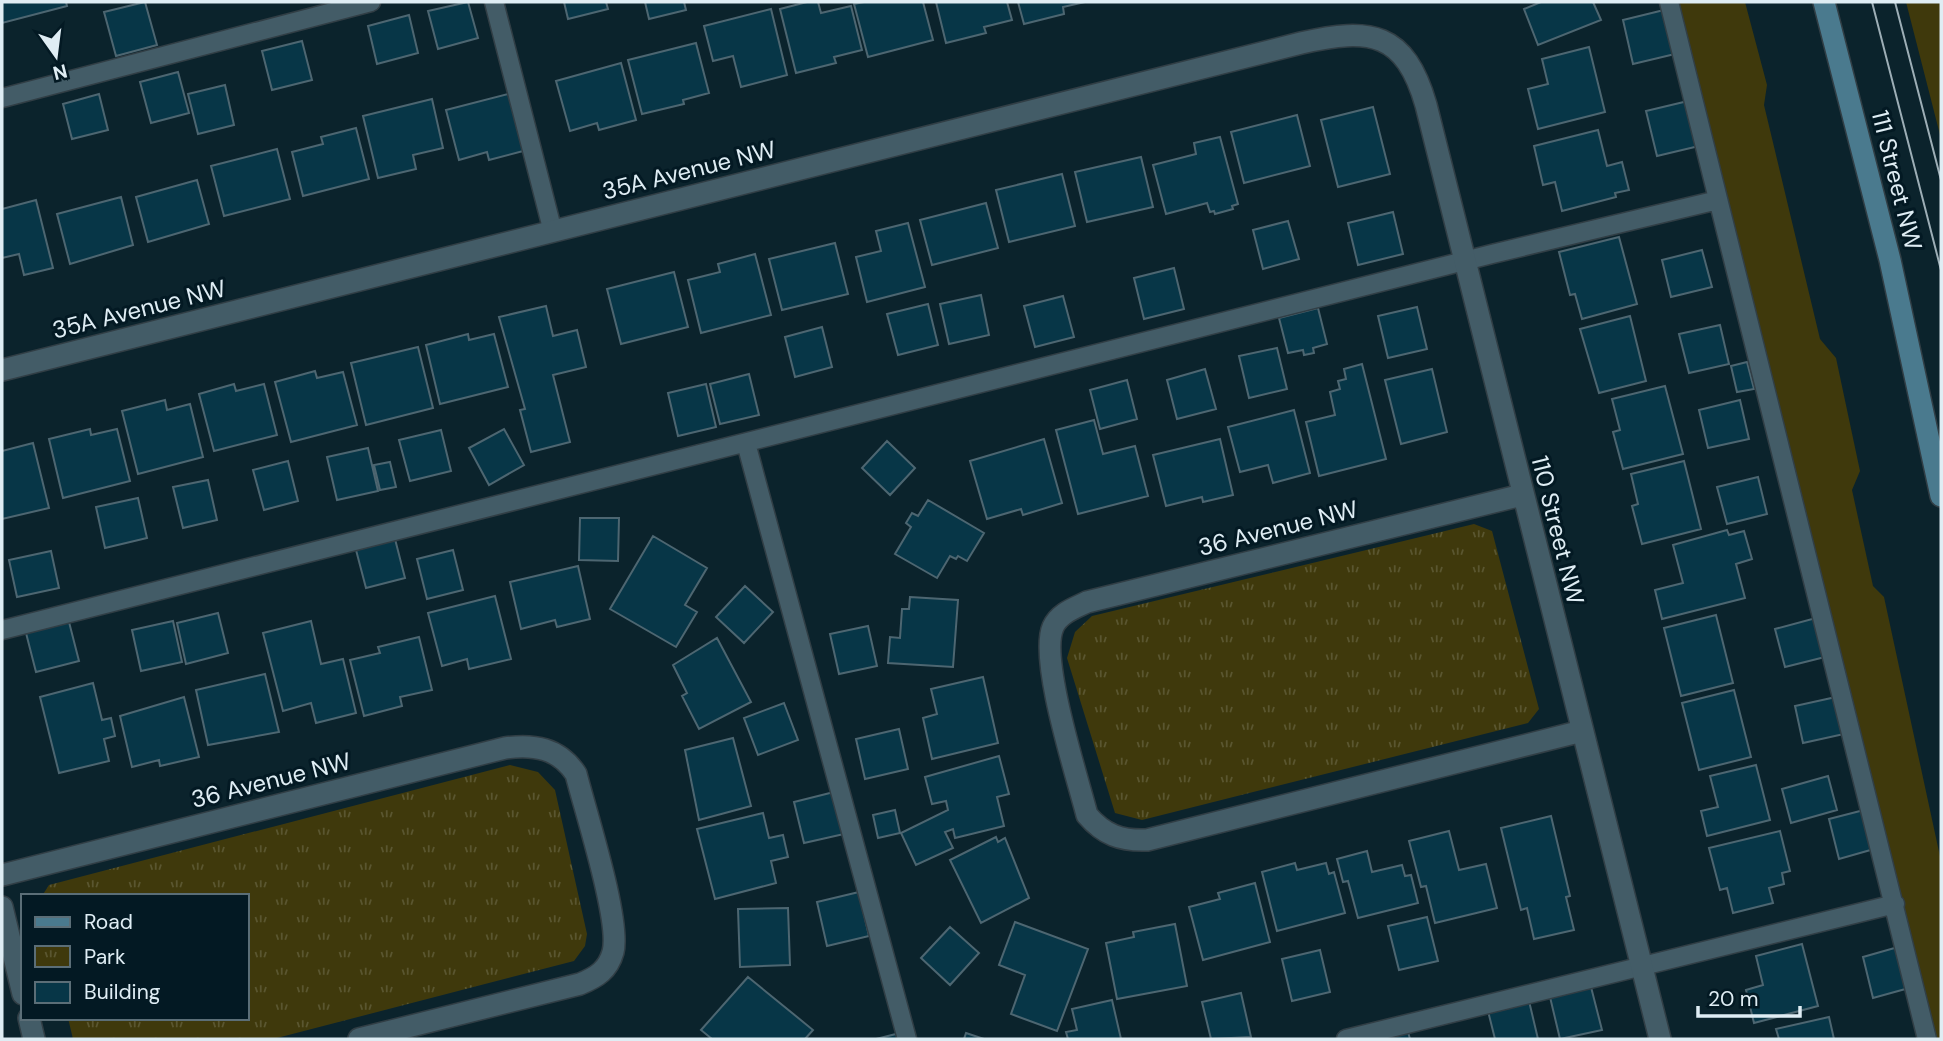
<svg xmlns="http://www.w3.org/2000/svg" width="1943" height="1041" font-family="'DM Sans',sans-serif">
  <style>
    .green { fill: #3f390c }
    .park { fill: url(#park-tufts) }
    .building { fill: #073647; stroke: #4d6671; stroke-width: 2 }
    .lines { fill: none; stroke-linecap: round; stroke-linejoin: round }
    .lane-casing { stroke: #313e45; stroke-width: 21 }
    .street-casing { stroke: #313e45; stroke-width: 24 }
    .secondary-casing { stroke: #313e45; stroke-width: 24 }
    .lane { stroke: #435c67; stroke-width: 18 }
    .street { stroke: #435c67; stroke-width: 21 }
    .secondary { stroke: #4a7a8e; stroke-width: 21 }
    .tram { stroke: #9daeb6; stroke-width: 2 }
    .labels { text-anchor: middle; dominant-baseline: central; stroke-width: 6; stroke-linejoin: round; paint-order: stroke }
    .street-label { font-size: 24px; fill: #dfedf4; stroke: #031923 }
  </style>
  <defs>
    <pattern id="park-tufts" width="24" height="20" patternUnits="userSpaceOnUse" patternTransform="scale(1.75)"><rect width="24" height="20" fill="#3f390c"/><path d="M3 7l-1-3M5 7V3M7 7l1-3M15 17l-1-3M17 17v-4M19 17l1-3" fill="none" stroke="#5a5630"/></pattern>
  </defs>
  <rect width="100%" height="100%" fill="#0b232c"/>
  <!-- green -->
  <path class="green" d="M1675,2H1745L1767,85L1764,105L1820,339L1836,358L1860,471L1852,490L1873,586L1884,597L1941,861V1039H1935Z
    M1906,2H1941V139L1938,127Z"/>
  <!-- park -->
  <path class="park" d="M1474,524L1492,531L1539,709L1528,723L1142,820L1115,813L1067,658L1075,632L1092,616Z
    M510,765L538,772L555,790L587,934L585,946L574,961L273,1039H73L68,1018H247V896H42L49,885Z"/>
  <!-- building -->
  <path class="building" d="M2,2H66L67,6L2,23Z
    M145,2L157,45L116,56L104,12Z
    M468,2L478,38L438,49L428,11Z
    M564,2H606L608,9L568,19Z
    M645,2H684L686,10L649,19Z
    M807,2H818L821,13L851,6L862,50L834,57L836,63L796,73L780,9Z
    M864,2H923L933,40L868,57L854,4Z
    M936,2H1007L1012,20L984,27L986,33L946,43Z
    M1018,2H1085L1063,7L1064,14L1024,24Z
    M1593,2L1601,20L1538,45L1524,9L1541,2Z
    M771,9L787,75L741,87L733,56L713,61L704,26Z
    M1664,10L1675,54L1633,64L1623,20Z
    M409,15L418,53L377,64L368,26Z
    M302,41L312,80L272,90L262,51Z
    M696,43L709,93L683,100L684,104L642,114L628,60Z
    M1589,47L1605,112L1538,129L1528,89L1548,84L1542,59Z
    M621,63L636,120L599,130L597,123L570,131L556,81Z
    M178,72L189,113L151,123L140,82Z
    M225,85L234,125L198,134L188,94Z
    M512,93L527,150L489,160L487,152L459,160L446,110Z
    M99,94L108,130L72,139L63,104Z
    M432,99L443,148L413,155L416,169L378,178L363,116Z
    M1688,101L1699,146L1657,156L1646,111Z
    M1373,107L1390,174L1338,187L1321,120Z
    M1297,115L1310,166L1244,183L1231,132Z
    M356,128L369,179L303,196L292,152L323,144L321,137Z
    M1598,130L1607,166L1622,162L1629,190L1615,193L1616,197L1562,211L1555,182L1543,185L1534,146Z
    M1220,137L1238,204L1232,206L1233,209L1215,214L1214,211L1210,212L1207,203L1166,214L1153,165L1196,154L1194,143Z
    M277,149L290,199L224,216L211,166Z
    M1141,157L1153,207L1087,222L1075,172Z
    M1062,174L1075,226L1009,242L996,190Z
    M197,180L209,224L148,242L136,197Z
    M121,197L133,245L70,264L57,214Z
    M36,200L53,268L24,275L19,254L2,258V209Z
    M986,203L998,248L932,265L920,220Z
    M1393,212L1403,254L1358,265L1348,223Z
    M1288,221L1299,259L1263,269L1253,230Z
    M908,223L925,287L867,302L856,257L881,251L876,231Z
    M1619,237L1637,304L1582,319L1575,294L1570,295L1559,252Z
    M835,243L848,294L782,310L769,259Z
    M1702,250L1712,287L1671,297L1662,260Z
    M755,254L771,315L701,333L688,280L720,272L718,264Z
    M1174,268L1184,309L1144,319L1134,278Z
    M674,272L688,327L621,344L607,289Z
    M981,295L989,335L949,344L940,304Z
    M1063,296L1074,337L1035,347L1024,306Z
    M928,304L938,345L898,355L887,314Z
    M546,306L553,336L577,330L586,367L553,375L570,442L531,452L520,410L525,409L499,317Z
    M1417,307L1427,349L1388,358L1378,316Z
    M1318,308L1327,344L1313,348L1314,353L1304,355L1303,350L1288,353L1279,318Z
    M1630,316L1646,381L1599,393L1580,329Z
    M1720,325L1729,364L1689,373L1679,334Z
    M822,327L832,367L795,377L785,337Z
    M468,334L469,340L494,334L508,387L440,404L426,345Z
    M418,347L433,408L366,425L351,363Z
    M1277,348L1287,389L1249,398L1239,356Z
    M1747,362L1754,389L1737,392L1731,366Z
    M1362,364L1386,459L1319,476L1306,422L1335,415L1330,392L1340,389L1338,381L1346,379L1344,369Z
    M1205,369L1216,409L1177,419L1167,380Z
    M1432,369L1447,432L1401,444L1385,380Z
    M315,371L317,378L343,372L357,425L291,442L275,382Z
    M749,374L759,415L720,424L710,384Z
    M1127,380L1137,419L1100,429L1090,390Z
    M234,384L236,391L264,384L277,435L214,451L199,394Z
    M706,384L716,427L678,436L668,393Z
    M1665,386L1683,454L1623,469L1613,432L1620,430L1612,399Z
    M165,400L167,410L190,404L203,457L138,474L122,411Z
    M1740,400L1749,439L1708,448L1699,410Z
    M1294,410L1310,473L1273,483L1268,465L1240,472L1228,427Z
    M1094,420L1103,454L1135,446L1148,496L1078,514L1056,430Z
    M90,429L91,435L117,429L130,481L63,498L49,439Z
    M504,429L524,465L489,485L469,448Z
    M441,430L451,471L410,481L399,440Z
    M1044,439L1062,503L1023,515L1021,509L987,519L970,461Z
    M1220,439L1233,495L1203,502L1202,497L1166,506L1153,455Z
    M887,441L915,468L890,495L862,468Z
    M33,443L49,508L2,519V451Z
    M368,448L378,491L337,500L327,457Z
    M288,461L298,501L264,510L253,470Z
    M1684,461L1701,529L1642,544L1632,506L1638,504L1631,474Z
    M390,462L396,487L380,490L374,465Z
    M1758,477L1767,514L1727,524L1717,487Z
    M208,480L217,520L183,528L173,487Z
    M138,498L147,538L105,548L96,507Z
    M928,500L984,533L967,561L958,556L956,559L950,556L937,578L895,554L911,527L906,523L912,513L918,516Z
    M580,518H619L618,561L579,560Z
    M1727,530L1729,535L1744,531L1752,559L1736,564L1745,598L1662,619L1655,590L1683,583L1673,545Z
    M653,536L707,568L685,605L697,612L676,647L610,609Z
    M395,539L405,578L366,588L356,550Z
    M453,550L463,590L427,599L417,559Z
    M51,551L59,588L17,597L9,560Z
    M578,566L590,619L557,627L555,620L521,629L510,582Z
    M745,586L773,612L744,643L716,617Z
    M495,596L511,659L469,669L467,659L442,666L428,613Z
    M910,597L958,600L953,667L888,663L890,637L900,638L902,609H909Z
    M218,613L228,653L186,664L177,623Z
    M1716,615L1733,683L1681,696L1664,628Z
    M1816,618L1825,657L1785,667L1775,629Z
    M173,621L182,662L141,671L132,630Z
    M311,621L321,664L343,659L356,713L316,723L311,703L283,711L263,633Z
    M69,622L79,661L36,672L26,633Z
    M868,626L877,666L839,674L830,634Z
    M419,637L432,690L400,697L402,706L364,716L350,660L380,653L378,647Z
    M717,638L751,702L699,729L682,696L687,693L673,665Z
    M265,674L279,732L208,745L196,690Z
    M983,677L998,743L932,759L923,718L937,714L931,689Z
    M93,683L102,720L111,718L115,736L104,739L109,761L59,773L40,697Z
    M1734,690L1751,757L1699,770L1682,703Z
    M184,697L199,757L160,766L159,760L132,767L120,716Z
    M1836,697L1844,734L1803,743L1795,706Z
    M784,703L798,740L758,755L744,718Z
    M899,729L908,769L865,779L856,739Z
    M733,738L751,806L699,820L685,750Z
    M999,756L1009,794L997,797L1004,826L955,838L953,829L945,832L953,848L916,865L901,833L948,810L946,801L932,804L925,777Z
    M1756,765L1770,820L1707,836L1701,811L1718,807L1710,776Z
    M1828,776L1837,810L1791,823L1782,789Z
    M834,792L844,834L804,843L794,802Z
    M895,810L900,833L878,838L873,815Z
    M1864,810L1874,849L1839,859L1829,819Z
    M763,813L769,838L783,835L788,857L771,861L776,883L715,899L697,829Z
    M1551,816L1570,896L1566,897L1574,930L1534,939L1527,908L1521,910L1501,828Z
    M1449,831L1459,870L1486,864L1497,908L1435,923L1426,886L1421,887L1409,841Z
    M1780,831L1790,871L1782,873L1784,884L1769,888L1773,903L1733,913L1727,888L1720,890L1709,848Z
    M996,837L998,842L1005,838L1029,898L981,923L950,860Z
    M1367,851L1372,872L1402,865L1405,876L1411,875L1418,903L1358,918L1348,881L1343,882L1337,859Z
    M1295,863L1297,870L1326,863L1329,874L1334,872L1345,913L1277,931L1262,872Z
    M1255,883L1270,942L1203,960L1189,907L1220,899L1218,893Z
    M859,892L869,936L827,946L817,902Z
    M788,908L790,965L740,967L738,909Z
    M1427,917L1438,961L1399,970L1388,926Z
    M1015,922L1088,949L1057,1031L1011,1014L1025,975L999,965Z
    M1175,924L1187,986L1117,999L1106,943L1134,937L1133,932Z
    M950,927L979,953L950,985L921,958Z
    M1802,944L1818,1006L1754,1023L1746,990L1763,985L1756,956Z
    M1898,947L1909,988L1873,998L1863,957Z
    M1320,950L1330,992L1292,1001L1282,959Z
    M748,977L813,1030L805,1039H712L701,1030Z
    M1591,987L1602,1030L1560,1039L1550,997Z
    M1241,993L1251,1037L1211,1039L1202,1002Z
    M1112,1000L1121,1039H1068L1066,1032L1077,1030L1072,1009Z
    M1529,1001L1538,1039H1495L1488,1011Z
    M1829,1017L1834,1039H1779L1776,1029Z
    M1408,1032L1410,1039H1378Z
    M966,1033L984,1039H964Z
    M896,1034L898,1039H876Z"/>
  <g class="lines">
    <!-- lane casing -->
    <g class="lane-casing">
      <path id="lane" d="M494,2L553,232
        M1669,2L1927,1039
        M2,98L371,2
        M746,443L907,1039
        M2,630L1492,254L1718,200
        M1346,1039L1895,904"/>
    </g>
    <!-- street casing -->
    <g class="street-casing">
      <path id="street" d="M2,370L1301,43C1371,27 1405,32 1426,105L1660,1039
        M1522,495L1087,602C1075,608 1059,613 1053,627C1039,659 1077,776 1087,815C1104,835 1121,841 1147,840L1582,731
        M2,875L505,748C534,744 559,748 576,774C585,810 621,921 613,952C608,970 597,977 580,984L359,1039
        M2,907L23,994
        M29,1018L34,1039"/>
    </g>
    <!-- secondary casing -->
    <g class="secondary-casing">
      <path id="secondary" d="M1824,2L1890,260L1941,496"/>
    </g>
    <!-- lane -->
    <use href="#lane" class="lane"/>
    <!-- street -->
    <use href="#street" class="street"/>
    <!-- secondary -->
    <use href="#secondary" class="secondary"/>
    <!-- tram -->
    <path class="tram" d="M1872,2L1941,270
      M1895,2L1941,180"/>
  </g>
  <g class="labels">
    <!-- street labels -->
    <g class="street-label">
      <text transform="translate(689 170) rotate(-14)">35A Avenue NW</text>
      <text transform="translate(1897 180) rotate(76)">111 Street NW</text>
      <text transform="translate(139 309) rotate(-14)">35A Avenue NW</text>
      <text transform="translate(1278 528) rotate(-14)">36 Avenue NW</text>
      <text transform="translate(1558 530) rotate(76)">110 Street NW</text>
      <text transform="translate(271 780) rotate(-14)">36 Avenue NW</text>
    </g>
  </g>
  <!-- border -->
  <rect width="1943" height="1041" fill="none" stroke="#dfedf4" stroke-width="7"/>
  <!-- legend -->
  <rect x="21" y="894" width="228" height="126" fill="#031923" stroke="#5b6e77" stroke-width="2"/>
  <rect x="35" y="917" width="35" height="10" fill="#4a7a8e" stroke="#5b6e77" stroke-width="2"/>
  <text x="84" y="929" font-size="21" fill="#dfedf4">Road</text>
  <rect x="35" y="946" width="35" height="21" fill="url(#park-tufts)" stroke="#5b6e77" stroke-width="2"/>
  <text x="84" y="964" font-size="21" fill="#dfedf4">Park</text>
  <rect x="35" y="982" width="35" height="21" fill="#073647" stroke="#5b6e77" stroke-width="2"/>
  <text x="84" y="999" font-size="21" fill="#dfedf4">Building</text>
  <!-- north arrow -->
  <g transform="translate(56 56) rotate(166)" stroke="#031923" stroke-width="5" paint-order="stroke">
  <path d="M0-5L12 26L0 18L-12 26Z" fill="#dfedf4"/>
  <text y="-10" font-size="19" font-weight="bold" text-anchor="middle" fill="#dfedf4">N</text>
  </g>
  <!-- scale -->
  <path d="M1698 1006v10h102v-10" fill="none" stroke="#dfedf4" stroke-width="3.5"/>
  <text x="1708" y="1006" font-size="21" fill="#dfedf4" stroke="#031923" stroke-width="5" paint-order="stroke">20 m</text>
</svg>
